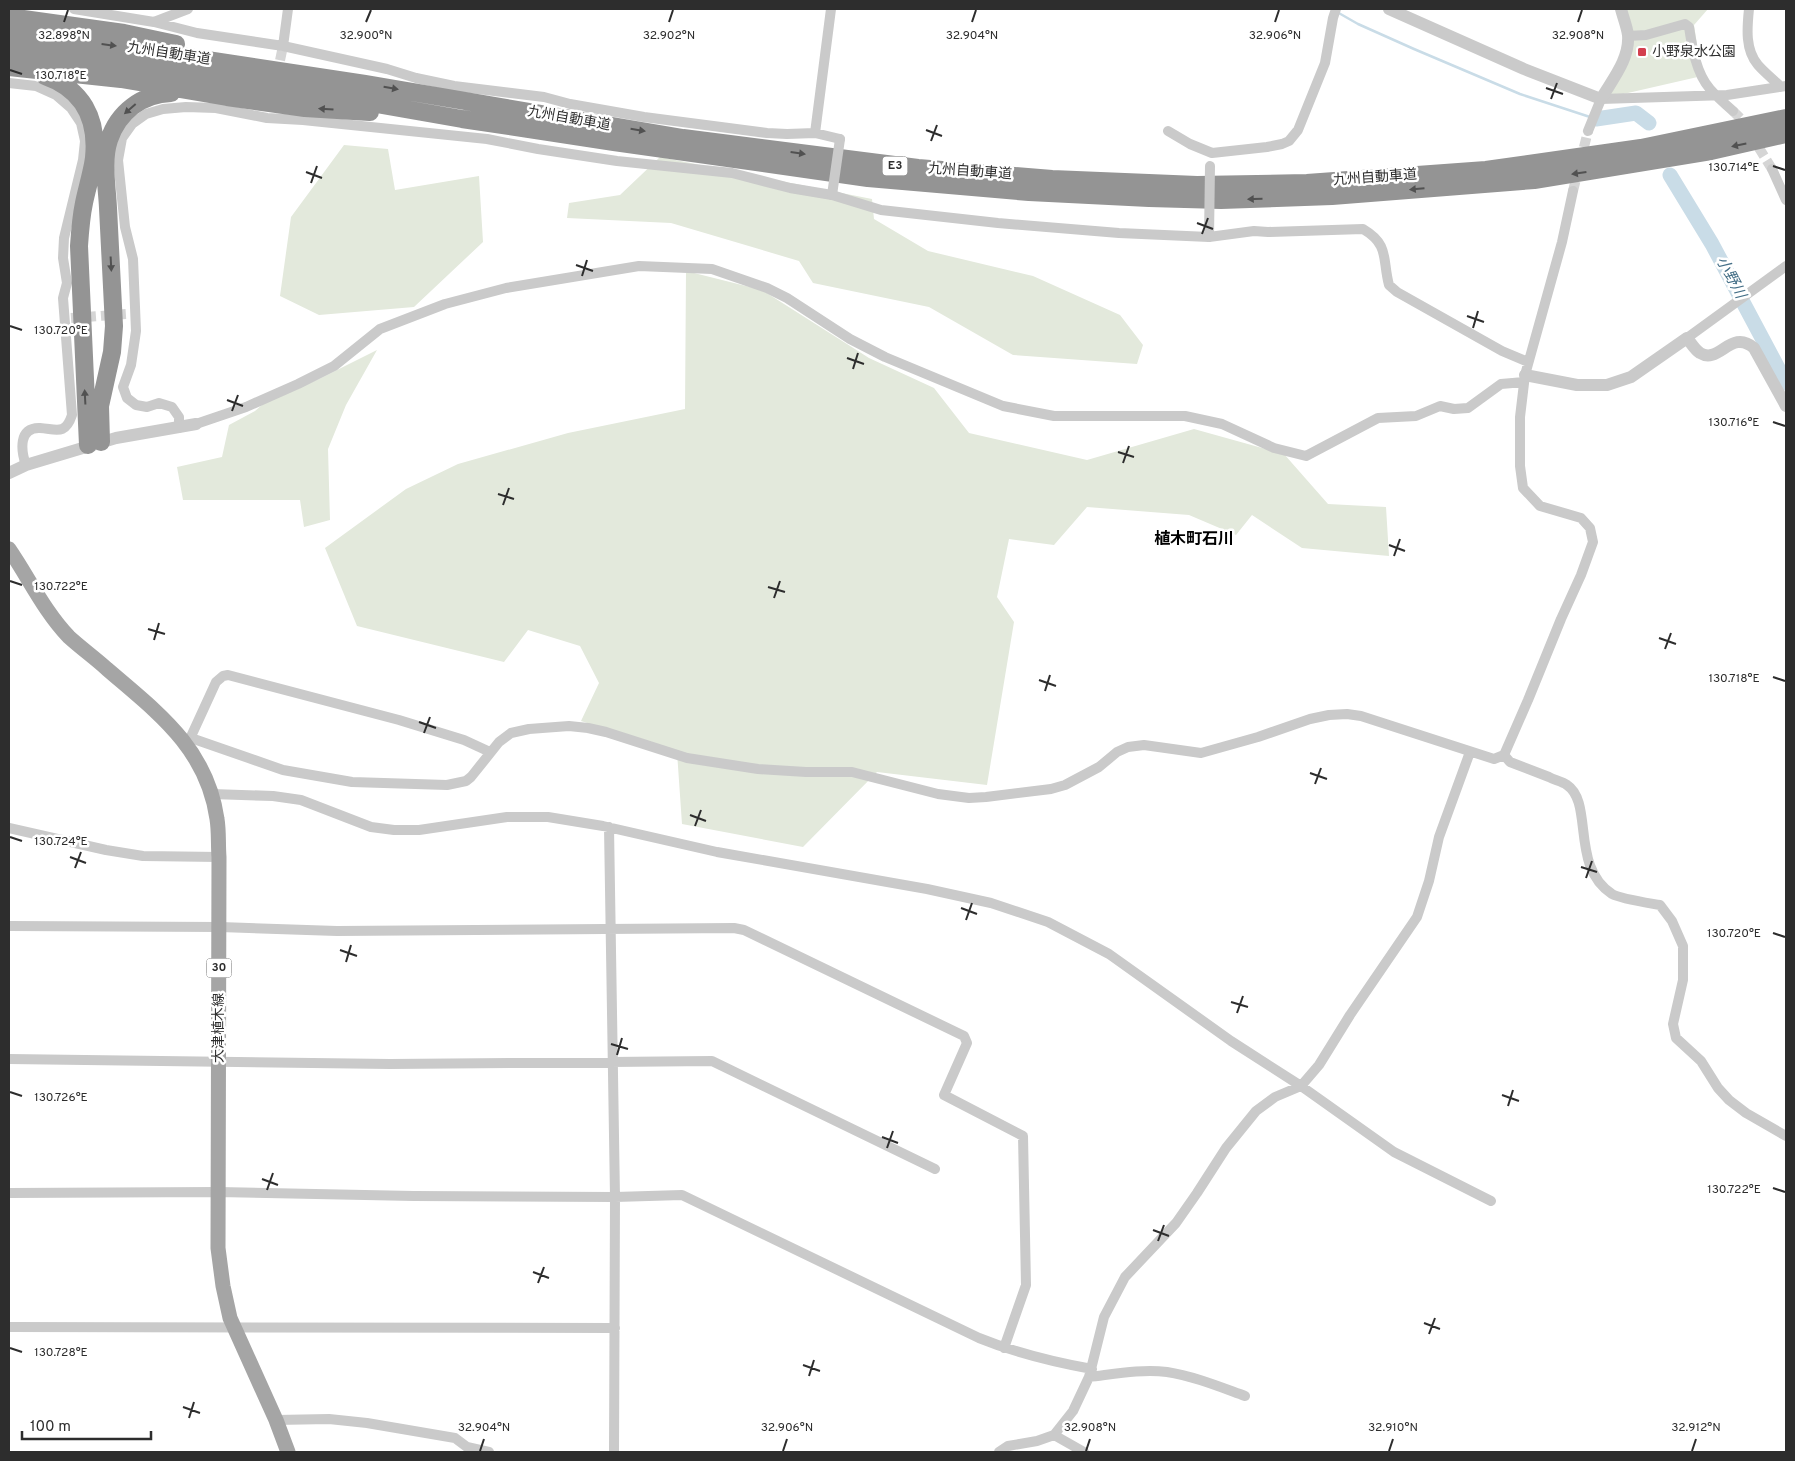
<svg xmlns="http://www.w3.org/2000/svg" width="1795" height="1461" font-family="Overpass,'Noto Sans JP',sans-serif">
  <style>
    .green { fill: #e3e9dc }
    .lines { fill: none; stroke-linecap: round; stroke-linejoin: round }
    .stream { stroke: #c9dce7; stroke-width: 2.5 }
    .river { stroke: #c9dce7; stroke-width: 15 }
    .minor-tunnel { stroke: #d5d5d5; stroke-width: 10; stroke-dasharray: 10 5; stroke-linecap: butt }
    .minor { stroke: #cacaca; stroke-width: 10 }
    .tertiary { stroke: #cacaca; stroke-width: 12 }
    .primary { stroke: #a5a5a5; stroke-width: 15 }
    .motorway { stroke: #949494; stroke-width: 18 }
    .minor-bridge { stroke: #cacaca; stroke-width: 10 }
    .oneway { fill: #515151 }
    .ticks { fill: none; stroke: #2d2d2d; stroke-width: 2 }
    .poi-dot { fill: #d33f4e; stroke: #fff; stroke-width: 2 }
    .labels { text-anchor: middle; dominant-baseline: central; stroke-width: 5; stroke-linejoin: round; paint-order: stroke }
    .shield { fill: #fff; stroke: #6c6c6c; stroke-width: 1 }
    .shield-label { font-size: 12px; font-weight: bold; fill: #2d2d2d }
    .poi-label { font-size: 14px; fill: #2d2d2d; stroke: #fff; text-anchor: start }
    .street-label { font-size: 14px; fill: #2d2d2d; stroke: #fff }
    .water-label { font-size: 15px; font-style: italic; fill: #436e86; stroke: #fff }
    .quarter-label { font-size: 16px; font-weight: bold; fill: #000; stroke: #fff }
    .ticks-label { font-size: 12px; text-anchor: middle; fill: #2d2d2d; stroke: #fff; stroke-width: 5; stroke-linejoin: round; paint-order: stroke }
  </style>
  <rect width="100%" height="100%" fill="#fff"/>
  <!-- green -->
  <path class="green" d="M1626,9H1708L1694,25L1702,76L1606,98L1630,58Z
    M344,145L388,149L395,190L479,176L483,242L414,307L319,315L280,296L291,217Z
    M660,157L872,199L874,219L928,251L1033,276L1120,315L1143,345L1137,364L1013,355L929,307L813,283L799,261L671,223L567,218L569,203L620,195Z
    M686,271L762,290L869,358L934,388L969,433L1087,460L1194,429L1284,454L1328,504L1386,507L1389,556L1302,548L1252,515L1236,535L1189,515L1087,507L1054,545L1009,539L997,597L1014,622L987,785L877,772L803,847L682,824L677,752L581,721L599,683L580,646L528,630L504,662L357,626L325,548L406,489L458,464L568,433L685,409Z
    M377,350L346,405L328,449L330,520L304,527L300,500H183L177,467L222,457L229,425L255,411L263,404L319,379Z"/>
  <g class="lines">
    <!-- stream -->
    <path class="stream" d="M1337,12L1358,24L1414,49L1520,94L1590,117"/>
    <!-- river -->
    <path class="river" d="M1596,119L1636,113L1649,123
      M1670,175L1712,244L1786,383"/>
    <!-- minor-tunnel -->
    <path class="minor-tunnel" d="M277,75L283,46
      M1733,111L1741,119L1772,169
      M1573,191L1588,131
      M71,318L127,314"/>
    <!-- minor -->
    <path class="minor" d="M74,9L154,22L197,33L283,46L387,69L416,78L454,86L544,97L570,104L644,117L767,133L787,134L815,133L840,139
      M1749,9C1747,28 1745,50 1758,65C1765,73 1774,80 1781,87
      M154,22L188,9
      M1628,36L1646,35L1685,24L1689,27C1692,47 1696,73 1710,89C1717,97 1725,104 1733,111
      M283,46L288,9
      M9,83L36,86L56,95L71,108L81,123L85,141L83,160L64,238L63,258L67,283L63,298L72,415C65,436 56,429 40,428C18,427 21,451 26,465
      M1168,131L1190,144L1212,153L1267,147L1282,144L1289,141L1298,130L1325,63L1333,18L1336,9
      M1588,131L1601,99L1727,95L1786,86
      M815,133L831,9
      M1772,169L1786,200
      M1687,338L1786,266
      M196,424L246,407L298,384L334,366L380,329L445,304L506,288L639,266L712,269L767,288L787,298L850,339L885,357L1003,406L1054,416H1185L1222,424L1274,448L1306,456L1378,418L1416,416L1440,406L1454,409L1468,408L1501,384L1524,382
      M179,428V417L172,407L159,403L147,407L136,405L127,398L123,387L131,365L136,331L133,259L125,227L118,160L122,138L132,124L146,114L163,109L186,107L216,108L267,118L303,120L487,139L538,149L617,161L732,173L790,188L832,195L881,210L998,223L1119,233L1209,237L1254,231L1268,232L1363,229C1390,245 1382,259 1389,285L1397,292L1502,351L1528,362
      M191,738L283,770L352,782L447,785L466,781L471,777L499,742L511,733L529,729L569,726L588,728L606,732L687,758L758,769L806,772H852L938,794L969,798L986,797L1051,789L1065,785L1099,767L1117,752L1128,747L1144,745L1201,753L1258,737L1310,719L1329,715L1347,714L1361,716L1494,759L1504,755L1528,700L1561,619L1581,575L1593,542L1590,528L1581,518L1540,506L1523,488L1520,466V417L1525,375L1562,242L1573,191
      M188,743L216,682L223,676L228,675L399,720L464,740L490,752
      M1504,755L1510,762C1523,767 1536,772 1549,777C1554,780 1562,781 1567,785C1594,803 1570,867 1612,894C1621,899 1649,903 1660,905L1672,921L1683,946V980L1673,1024L1676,1038L1701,1061L1718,1088L1729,1100L1746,1113L1786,1136
      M212,794L273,796L301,800L371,827L394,830H419L507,817H548L603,826L717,852L927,889L991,903L1048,922L1109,954L1231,1041L1301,1086L1394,1152L1491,1201
      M609,827L615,1197L614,1452
      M9,828L106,850L143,856L219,857
      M9,926L220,927L337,931L734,928L744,930L964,1036L967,1043L944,1095L1023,1136L1026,1285L1004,1348
      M9,1059L390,1064L712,1061L935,1169
      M9,1193L218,1192L414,1196L615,1197L682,1195L979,1338C1016,1353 1053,1362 1092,1369
      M9,1327L615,1328
      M1089,1377C1115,1374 1141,1369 1167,1372C1193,1376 1220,1387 1245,1396
      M276,1420L329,1419L367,1423L455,1438L467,1447L489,1452
      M1054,1435L1084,1452
      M999,1452L1008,1446L1037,1441L1054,1435L1073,1411L1089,1377L1104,1317L1125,1277L1176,1223L1197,1193L1226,1148L1256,1111L1275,1097L1301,1086L1319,1065L1350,1015L1417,917L1429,881L1439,837L1470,752"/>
    <!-- tertiary -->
    <path class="tertiary" d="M1389,9L1524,69L1601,99C1612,80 1630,59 1628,35C1627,27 1623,17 1621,9
      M1525,375L1577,385H1607L1631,377L1687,338C1691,343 1695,350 1700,353C1719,365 1731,328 1754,348L1786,406
      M9,473L26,465L116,438L196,424"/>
    <!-- primary -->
    <path class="primary" d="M9,549C29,578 44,611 69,637C81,648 95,658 107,669C157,712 207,748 217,819C219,831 218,844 219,857L218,1248L223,1286L230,1318L276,1420L288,1452"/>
    <!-- motorway -->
    <path class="motorway" d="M9,17L124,33L176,44
      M9,34L121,47L365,84L683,138L918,168L1052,179L1197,185L1307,183L1486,170L1641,148L1786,118
      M9,50L123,64L285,88L462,119L614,142L868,178L1029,192L1149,198L1221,200L1332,196L1534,180L1711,151L1786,134
      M9,67L121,79L227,97L305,108L370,112
      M45,76C82,89 98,118 94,158C92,173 87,188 84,203C81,217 80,231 79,246L88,445
      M101,442L100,406L112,352L114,326C112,287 110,248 108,208C107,186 102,161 109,140C118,112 142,94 171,93"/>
    <!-- minor-bridge -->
    <path class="minor-bridge" d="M832,195L840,139
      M1209,237L1210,166"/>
  </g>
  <!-- one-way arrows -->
  <defs><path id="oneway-solid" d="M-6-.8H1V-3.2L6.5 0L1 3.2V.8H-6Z" transform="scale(1.25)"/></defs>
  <g class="oneway">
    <use href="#oneway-solid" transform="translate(109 45) rotate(7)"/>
    <use href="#oneway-solid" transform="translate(391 88) rotate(10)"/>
    <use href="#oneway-solid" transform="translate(130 109) rotate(139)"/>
    <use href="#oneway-solid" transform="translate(326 109) rotate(-176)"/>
    <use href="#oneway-solid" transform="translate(638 130) rotate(9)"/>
    <use href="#oneway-solid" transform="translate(1739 145) rotate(168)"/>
    <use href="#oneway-solid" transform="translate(798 153) rotate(8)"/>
    <use href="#oneway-solid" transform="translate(1579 173) rotate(172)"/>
    <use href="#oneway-solid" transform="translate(1417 189) rotate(175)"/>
    <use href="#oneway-solid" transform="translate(1255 199) rotate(178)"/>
    <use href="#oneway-solid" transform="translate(111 264) rotate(87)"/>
    <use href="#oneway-solid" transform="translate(85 397) rotate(-93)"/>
  </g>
  <!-- ticks -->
  <path class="ticks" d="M64,22L68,10M366,22L371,10M669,22L673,10M972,22L976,10M1275,22L1279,10M1578,22L1582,10M10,70L22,74M1546,88L1563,94M1551,99L1557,83M926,130L942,136M931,141L937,125M1773,166L1785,170M306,172L322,178M311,183L317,166M1197,223L1213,229M1202,234L1208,218M576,265L593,271M582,276L587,260M1467,316L1484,322M10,326L22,330M1473,328L1478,311M847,358L864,364M853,369L858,353M227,400L243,406M232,411L238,395M1773,422L1785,426M1118,452L1134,457M1123,463L1129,446M498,494L514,499M503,505L509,488M1389,545L1405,551M1394,556L1400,539M10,581L22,585M768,587L785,592M774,598L780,581M148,629L165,634M1659,638L1676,644M154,640L159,623M1665,649L1671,633M1773,677L1785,681M1039,680L1056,686M1045,691L1050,675M419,722L436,728M424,733L430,717M1310,773L1327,779M1315,784L1321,768M690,815L706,821M695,826L701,810M10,837L22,841M70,857L86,863M1581,867L1597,872M75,868L81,852M1586,878L1592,861M961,908L977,914M966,920L972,903M1773,933L1785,937M340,950L357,956M346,962L351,945M1231,1002L1248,1007M1237,1013L1243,996M611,1044L628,1049M617,1055L622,1038M10,1092L22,1096M1502,1095L1519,1101M1508,1106L1513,1090M882,1137L898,1143M887,1148L893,1131M262,1179L278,1185M1773,1188L1785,1192M267,1190L273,1173M1153,1230L1169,1236M1158,1241L1164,1225M533,1272L549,1278M538,1283L544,1267M1424,1323L1440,1329M1429,1334L1435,1318M10,1348L22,1352M803,1365L820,1371M809,1376L814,1360M183,1407L200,1413M189,1418L194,1402M480,1451L484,1439M783,1451L787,1439M1086,1451L1090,1439M1389,1451L1393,1439M1692,1451L1696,1439"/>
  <!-- markers -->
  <rect class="poi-dot" x="1637" y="47" width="10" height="10" rx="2.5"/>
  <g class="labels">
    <!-- shield labels -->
    <g class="shield">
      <rect x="882.5" y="156.5" width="25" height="19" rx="4"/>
      <rect x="206.5" y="958.5" width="25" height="19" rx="4"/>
    </g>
    <g class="shield-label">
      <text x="895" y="166">E3</text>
      <text x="219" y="968">30</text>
    </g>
    <!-- poi labels -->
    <g class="poi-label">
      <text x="1652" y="52">小野泉水公園</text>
    </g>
    <!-- street labels -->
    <g class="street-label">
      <text transform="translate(169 54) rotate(9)">九州自動車道</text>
      <text transform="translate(569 119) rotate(10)">九州自動車道</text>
      <text transform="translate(970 172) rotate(4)">九州自動車道</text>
      <text transform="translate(1375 178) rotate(-4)">九州自動車道</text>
      <text transform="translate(219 1028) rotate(-90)">大津植木線</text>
    </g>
    <!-- water labels -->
    <g class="water-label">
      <text transform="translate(1730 278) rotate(62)">小野川</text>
    </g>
    <!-- quarter labels -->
    <g class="quarter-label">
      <text x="1194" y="540">植木町石川</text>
    </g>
  </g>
  <g class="ticks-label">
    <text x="64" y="39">32.898°N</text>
    <text x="366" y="39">32.900°N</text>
    <text x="669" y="39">32.902°N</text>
    <text x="972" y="39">32.904°N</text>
    <text x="1275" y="39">32.906°N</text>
    <text x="1578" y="39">32.908°N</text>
    <text x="61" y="79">130.718°E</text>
    <text x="1734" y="171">130.714°E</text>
    <text x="61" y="334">130.720°E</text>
    <text x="1734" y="426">130.716°E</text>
    <text x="61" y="590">130.722°E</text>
    <text x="1734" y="682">130.718°E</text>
    <text x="61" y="845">130.724°E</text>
    <text x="1734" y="937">130.720°E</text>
    <text x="61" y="1101">130.726°E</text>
    <text x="1734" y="1193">130.722°E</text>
    <text x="61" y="1356">130.728°E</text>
    <text x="484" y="1431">32.904°N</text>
    <text x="787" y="1431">32.906°N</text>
    <text x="1090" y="1431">32.908°N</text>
    <text x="1393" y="1431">32.910°N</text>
    <text x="1696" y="1431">32.912°N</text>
  </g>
  <!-- border -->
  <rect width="1795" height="1461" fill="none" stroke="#2d2d2d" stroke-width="20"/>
  <!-- scale -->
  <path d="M22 1431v8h129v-8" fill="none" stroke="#2d2d2d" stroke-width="2.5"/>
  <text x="30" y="1431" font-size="15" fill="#2d2d2d" stroke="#ffffff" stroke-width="4" paint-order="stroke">100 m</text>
</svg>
